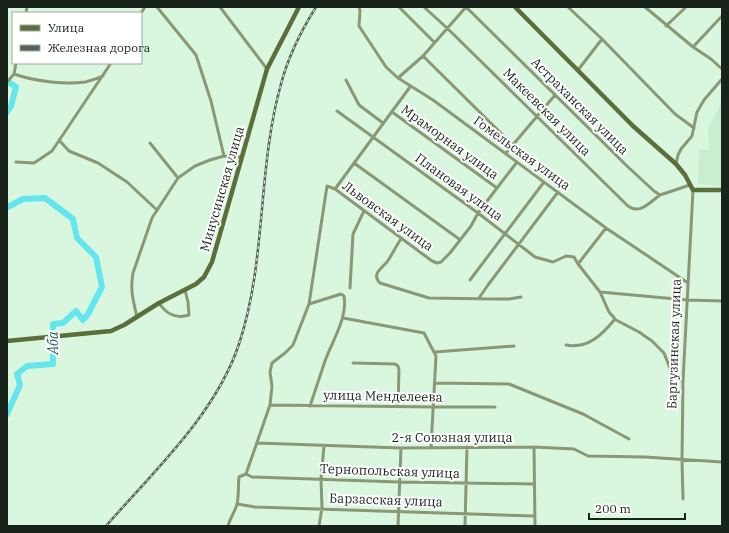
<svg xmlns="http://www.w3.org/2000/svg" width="729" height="533" font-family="'IBM Plex Serif',serif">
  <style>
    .built { fill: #c8edcf }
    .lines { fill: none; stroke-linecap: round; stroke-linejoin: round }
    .river { stroke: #63e6ee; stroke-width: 6 }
    .street { stroke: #8a9875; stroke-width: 3 }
    .secondary { stroke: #5c6e3b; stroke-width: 4.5 }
    .rail-casing { stroke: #536456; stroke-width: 2.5 }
    .rail { stroke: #fff; stroke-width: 1; stroke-dasharray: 3; stroke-linecap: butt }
    .labels { text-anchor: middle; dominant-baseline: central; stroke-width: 4; stroke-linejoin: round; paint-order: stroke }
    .street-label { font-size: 13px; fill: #18231a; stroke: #fff }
    .water-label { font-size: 14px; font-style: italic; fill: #296063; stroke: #fff }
  </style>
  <rect width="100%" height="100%" fill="#d9f7de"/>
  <!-- built -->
  <path class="built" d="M722,101V186L698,184L699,150H709L708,128Z"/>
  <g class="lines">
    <!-- river -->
    <path class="river" d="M7,81L16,87L11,106L7,112
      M7,206L8,207L23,199L45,198L73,219L77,238L96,257L102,287L88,314L83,320L76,311L63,323L53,324V364L27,366L17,374L20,385L7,414"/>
    <!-- street -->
    <path class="street" d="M157,7L196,55L211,101L224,156L242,157
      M220,7L267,69
      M359,7L360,11L359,26L386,67L398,78L433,100L606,228L688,283
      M399,7L434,42
      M424,7L447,28L628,206C640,215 650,202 660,195
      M568,7L602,39L675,114L694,128
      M645,7L693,47L711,59L722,69
      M26,13L27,7
      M141,13L145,7
      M666,26L686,7
      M693,47L722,16
      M423,56L512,144
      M578,70L602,39
      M14,74L16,63
      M398,78L423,56L466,7L628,167L654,191L660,195L690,185
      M346,80L359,105L383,123
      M7,82L14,74C34,81 64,85 85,82C91,81 98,78 103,76
      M337,111L478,213L535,257L553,262L566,256L574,257L578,264L600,292L609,312L616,320L639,332L652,341L664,353L673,376L683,381
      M392,112L497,188
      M59,140L69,151L98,163L127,182L157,210
      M150,143L178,178
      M506,153L555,95
      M16,162L34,163L52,151L111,63
      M354,163L459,239
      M676,164L678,155L681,149L692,136L697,112L704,100L722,79
      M335,189L410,87
      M401,239C396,246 392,255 387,262C382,268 371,274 380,283L429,298L494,299H509L521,297
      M578,264L606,228
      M470,280L544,182
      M350,288L353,234L364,211
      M600,292L687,300L722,301
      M479,298L488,285L558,192
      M159,303C167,315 176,319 189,315L188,302L185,290
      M309,304L341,294L344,296C348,318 332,341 325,361C320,376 315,391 310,406
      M137,317C133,300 130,290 133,273L152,218L178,178L195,166L210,160L224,156
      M343,318L424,333L436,356L431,447
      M566,345C588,349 602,335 615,319
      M435,352L514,346
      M353,363L395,364L398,366L399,370L398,407
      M435,383L509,384L583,414L629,439
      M270,405L434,407H495
      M257,443L401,448L534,447L574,449L588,456L645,457L722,462
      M534,447L535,526
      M246,474L252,477L399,482L534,484
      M683,499L682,460L683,381L693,190
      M237,504L255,507L535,516
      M228,526C230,518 235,512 237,504C239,496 238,486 239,477L246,474L270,405L272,386L270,372L272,363L285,353L293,345L309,304L327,186L335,189L432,261L437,263L441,262L450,253L471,226L478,213L497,188L517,162
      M319,526L322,508L321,479L324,446
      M398,526L401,448
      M465,526L467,447"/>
    <!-- secondary -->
    <path class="secondary" d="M515,7L633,126L676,164L685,175L693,190H722
      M7,341L111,331L124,325L159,303L196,284L204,277L212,262L267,69L299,7"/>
    <!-- rail casing -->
    <g class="rail-casing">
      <path id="rail" d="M106,526C153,472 216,414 239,344C267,260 257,169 281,84C288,57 301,31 316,7"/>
    </g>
    <!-- rail -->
    <use href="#rail" class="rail"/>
  </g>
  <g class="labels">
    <!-- street labels -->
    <g class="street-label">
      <text transform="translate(580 106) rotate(45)">Астраханская улица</text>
      <text transform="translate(547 112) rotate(45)">Макеевская улица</text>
      <text transform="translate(450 142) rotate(36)">Мраморная улица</text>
      <text transform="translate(522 153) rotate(36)">Гомельская улица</text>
      <text transform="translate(459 187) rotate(36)">Плановая улица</text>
      <text transform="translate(222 189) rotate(-74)">Минусинская улица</text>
      <text transform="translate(388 216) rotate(36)">Львовская улица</text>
      <text transform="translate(674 344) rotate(-88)">Баргузинская улица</text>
      <text transform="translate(383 396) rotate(1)">улица Менделеева</text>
      <text x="452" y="437">2-я Союзная улица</text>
      <text transform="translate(390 471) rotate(2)">Тернопольская улица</text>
      <text transform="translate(386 500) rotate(2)">Барзасская улица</text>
    </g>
    <!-- water labels -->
    <g class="water-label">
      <text transform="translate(53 343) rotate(-90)">Аба</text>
    </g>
  </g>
  <!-- border -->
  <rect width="729" height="533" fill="none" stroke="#18231a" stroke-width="16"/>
  <!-- legend -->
  <rect x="12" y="12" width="130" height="52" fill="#ffffff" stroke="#a3a7a3"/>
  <rect x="20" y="25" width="20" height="6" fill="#5c6e3b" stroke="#a3a7a3"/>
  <text x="48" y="32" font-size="12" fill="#18231a">Улица</text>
  <rect x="20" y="45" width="20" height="6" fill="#536456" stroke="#a3a7a3"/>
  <text x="48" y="52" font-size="12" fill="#18231a">Железная дорога</text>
  <!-- scale -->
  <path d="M589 513v6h96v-6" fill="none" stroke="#18231a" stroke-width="2"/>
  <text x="595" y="513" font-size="12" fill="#18231a" stroke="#ffffff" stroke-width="3" paint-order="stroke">200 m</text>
</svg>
